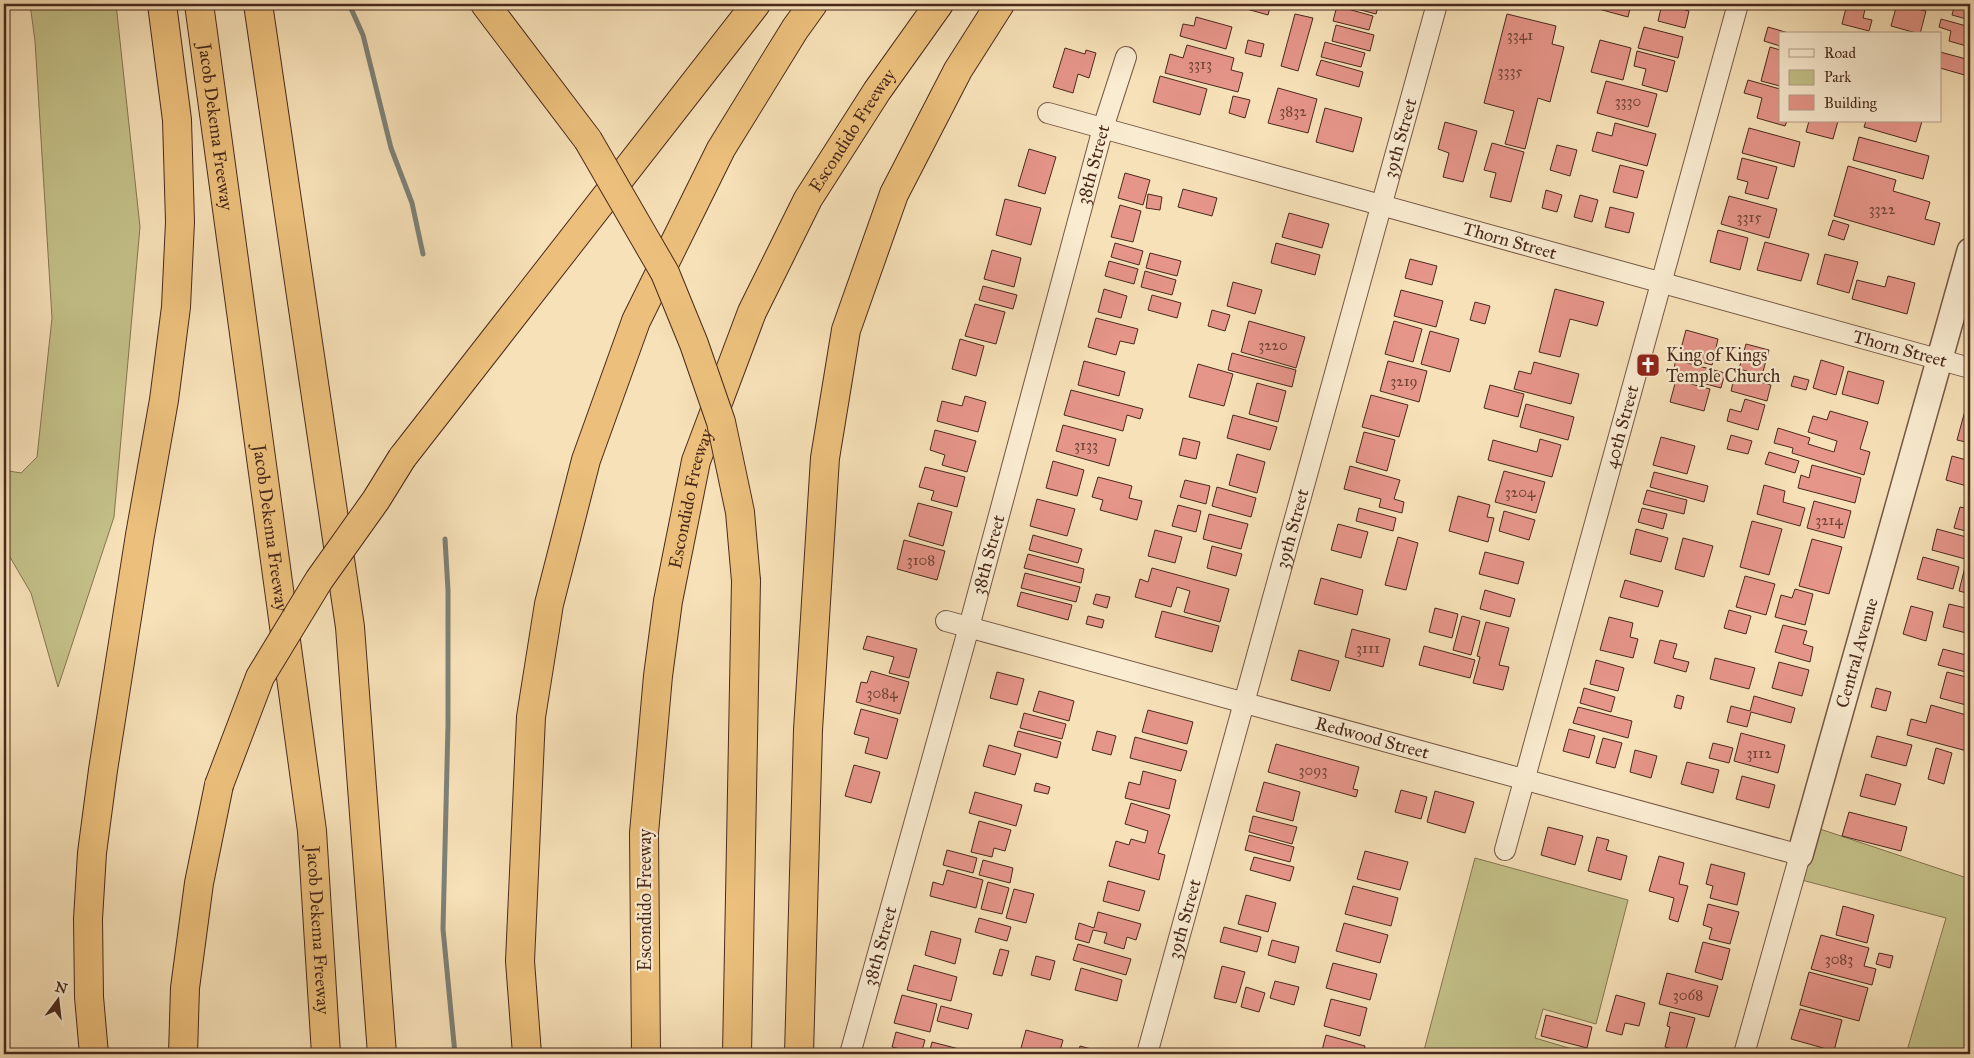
<svg xmlns="http://www.w3.org/2000/svg" width="1974" height="1058" font-family="'IM FELL Great Primer',serif">
  <style>
    .green { fill: #c4c189; stroke: #867552 }
    .lines { fill: none; stroke-linecap: round; stroke-linejoin: round }
    .stream { stroke: #7d8178; stroke-width: 5 }
    .building { fill: #e69589; stroke: #49291c }
    .minor-casing { stroke: #745743; stroke-width: 22 }
    .tertiary-casing { stroke: #745743; stroke-width: 28 }
    .motorway-casing { stroke: #49291c; stroke-width: 30 }
    .minor { stroke: #faecd1; stroke-width: 20 }
    .tertiary { stroke: #faecd1; stroke-width: 25 }
    .motorway { stroke: #ecc07c; stroke-width: 28 }
    .motorway-bridge-casing { stroke: #49291c; stroke-width: 30; stroke-linecap: butt }
    .motorway-bridge { stroke: #ecc07c; stroke-width: 28 }
    .labels { text-anchor: middle; dominant-baseline: central; stroke-width: 4.5; stroke-linejoin: round; paint-order: stroke }
    .number-label { font-size: 15px; fill: #704437 }
    .street-label { font-size: 18px; fill: #49291c; stroke: #faecd1 }
    .poi-label { font-size: 18px; fill: #49291c; stroke: #faecd1; text-anchor: start }
  </style>
  <rect width="100%" height="100%" fill="#f7e1b8"/>
  <filter id="stains"><feTurbulence type="fractalNoise" baseFrequency=".004" numOctaves="4"/><feColorMatrix values="0 0 0 0 .2 0 0 0 0 .09 0 0 0 0 .02 0 0 0 .5 -.17"/></filter>
  <radialGradient id="worn" r=".72"><stop offset=".6" stop-color="#630" stop-opacity="0"/><stop offset="1" stop-color="#630" stop-opacity=".3"/></radialGradient>
  <!-- green -->
  <path class="green" d="M30,4H116L140,227L114,517L58,687L31,593L4,547V461L9,471L21,473L37,457L52,318L35,41Z
    M1808,825L1970,879V1054H1906L1946,918L1794,878Z
    M1475,858L1628,900L1596,1024L1543,1009L1535,1038L1589,1054H1423Z"/>
  <g class="lines">
    <!-- stream -->
    <path class="stream" d="M349,4L363,35L391,148L412,203L423,254
      M445,539L448,590V725L443,929L455,1054"/>
  </g>
  <!-- building -->
  <path class="building" d="M1237,4H1271L1268,15L1236,6Z
    M1338,4H1379L1376,14Z
    M1596,4H1631L1628,17L1595,8Z
    M1662,4L1689,11L1685,28L1658,21Z
    M1847,4L1866,5L1863,18L1872,20L1869,31L1842,24Z
    M1897,4L1926,11L1920,34L1891,26Z
    M1955,4H1970V20L1952,15Z
    M1337,6L1373,16L1369,30L1333,21Z
    M1295,14L1313,18L1298,71L1281,66Z
    M1507,14L1556,26L1552,44L1564,47L1550,102L1538,98L1525,149L1505,144L1514,111L1484,103Z
    M1196,17L1232,27L1226,49L1180,36L1183,24L1194,26Z
    M1941,19L1970,27V47L1949,41L1951,31L1939,27Z
    M1336,25L1374,35L1370,51L1332,41Z
    M1644,27L1683,37L1678,58L1638,48Z
    M1768,27L1792,34H1780V46L1764,41Z
    M1248,40L1264,44L1261,57L1245,53Z
    M1600,40L1631,48L1623,80L1591,72Z
    M1325,42L1365,53L1361,67L1321,57Z
    M1187,45L1234,58L1231,70L1243,73L1238,92L1165,73L1170,54L1183,58Z
    M1770,47L1780,50V86L1761,81Z
    M1065,48L1085,54L1086,50L1096,53L1089,78L1078,74L1073,93L1053,87Z
    M1637,51L1675,61L1667,92L1642,85L1646,69L1634,66Z
    M1940,52L1970,60L1968,76L1940,68Z
    M1321,60L1363,72L1359,87L1316,75Z
    M1160,76L1207,89L1200,115L1153,102Z
    M1748,80L1780,89V121H1787L1785,126L1757,118L1762,98L1744,93Z
    M1606,81L1657,94L1648,127L1597,113Z
    M1278,88L1317,99L1308,133L1268,123Z
    M1233,96L1250,100L1245,118L1229,113Z
    M1325,108L1362,118L1353,152L1316,142Z
    M1809,121H1838L1833,139L1806,132Z
    M1866,121H1922L1916,142L1864,127Z
    M1445,122L1477,131L1463,182L1443,177L1449,153L1438,149Z
    M1615,123L1656,134L1647,166L1592,151L1597,132L1612,136Z
    M1749,128L1800,142L1794,167L1742,153Z
    M1859,137L1929,156L1923,179L1853,160Z
    M1492,143L1524,152L1511,202L1490,197L1496,173L1484,170Z
    M1557,145L1577,150L1570,176L1550,170Z
    M1029,149L1056,157L1045,194L1018,186Z
    M1742,158L1777,167L1768,199L1745,193L1748,182L1737,179Z
    M1620,165L1644,171L1637,198L1613,192Z
    M1848,166L1896,180L1893,191L1930,202L1925,219L1940,223L1934,245L1834,216Z
    M4,173H8V208H4Z
    M1125,173L1150,180L1143,205L1118,198Z
    M1183,189L1217,198L1212,216L1178,207Z
    M1546,190L1562,195L1557,212L1542,208Z
    M1148,194L1162,197L1160,210L1146,208Z
    M1580,195L1598,200L1592,222L1574,217Z
    M1729,196L1777,209L1769,238L1721,224Z
    M1005,199L1041,208L1031,245L996,235Z
    M1120,205L1141,211L1133,242L1111,237Z
    M1610,207L1634,213L1629,233L1605,227Z
    M1289,213L1329,224L1322,248L1282,237Z
    M1833,220L1849,225L1844,240L1828,235Z
    M1718,230L1748,238L1740,270L1710,262Z
    M1765,242L1809,254L1801,281L1757,270Z
    M1115,243L1143,251L1139,265L1111,257Z
    M1276,243L1320,255L1315,275L1271,263Z
    M992,250L1021,258L1014,287L984,279Z
    M1150,253L1181,261L1177,276L1146,268Z
    M1825,254L1858,262L1849,293L1817,284Z
    M1410,259L1437,266L1432,285L1405,278Z
    M1109,261L1138,269L1134,284L1105,276Z
    M1145,271L1176,280L1172,295L1141,287Z
    M1888,276L1915,283L1907,314L1852,299L1857,280L1885,287Z
    M1233,282L1262,290L1255,314L1227,306Z
    M983,286L1017,295L1013,309L979,300Z
    M1104,289L1127,296L1121,318L1098,312Z
    M1555,289L1604,302L1597,326L1570,319L1560,357L1539,352Z
    M1401,290L1443,301L1436,327L1394,316Z
    M1152,295L1181,303L1177,318L1148,310Z
    M1475,302L1490,306L1485,324L1470,320Z
    M975,304L1005,312L996,344L965,336Z
    M1212,310L1230,315L1225,331L1208,326Z
    M1096,318L1138,329L1134,344L1120,341L1116,355L1088,347Z
    M1249,321L1305,337L1296,368L1241,352Z
    M1394,321L1422,329L1413,362L1385,354Z
    M1686,330L1718,339L1712,365L1679,356Z
    M1430,331L1459,339L1450,372L1421,364Z
    M960,339L984,346L976,376L952,369Z
    M1746,344L1769,350L1762,375L1739,369Z
    M1232,353L1296,370L1292,387L1228,370Z
    M1676,360L1725,373L1721,388L1672,375Z
    M1821,360L1844,367L1836,395L1813,388Z
    M1084,361L1125,372L1119,396L1078,385Z
    M1388,361L1427,371L1419,402L1380,391Z
    M1534,362L1579,374L1571,404L1514,389L1519,371L1531,374Z
    M1198,364L1233,374L1224,406L1189,397Z
    M1848,371L1884,381L1878,404L1842,394Z
    M1735,375L1771,385L1767,401L1731,391Z
    M1794,376L1809,380L1806,390L1791,386Z
    M1676,380L1710,389L1704,411L1670,402Z
    M1257,383L1286,391L1278,422L1249,414Z
    M1490,385L1524,394L1518,417L1484,408Z
    M1071,390L1143,409L1140,419L1127,415L1123,431L1064,415Z
    M1371,395L1408,405L1399,437L1362,427Z
    M965,396L986,402L978,432L937,421L942,401L962,406Z
    M1745,399L1765,405L1758,430L1727,421L1730,409L1741,412Z
    M1526,404L1574,417L1568,440L1520,427Z
    M1966,407L1970,408V443L1957,440Z
    M1830,411L1868,422L1860,449L1870,452L1864,475L1792,453L1793,448L1774,443L1778,428L1810,438L1808,444L1834,452L1837,441L1808,432L1813,416L1827,420Z
    M1233,415L1277,427L1270,450L1227,438Z
    M1063,425L1116,439L1109,466L1056,451Z
    M935,430L976,441L967,472L942,465L945,455L930,450Z
    M1364,432L1395,440L1387,471L1356,462Z
    M1731,435L1752,441L1748,454L1727,449Z
    M1661,437L1695,446L1687,474L1653,465Z
    M1183,438L1200,442L1196,459L1179,455Z
    M1540,439L1561,445L1552,477L1488,460L1493,440L1537,452Z
    M1769,452L1799,461L1795,473L1765,464Z
    M1237,454L1265,462L1257,493L1229,485Z
    M1952,456L1970,461V487L1946,480Z
    M1053,461L1084,470L1077,496L1046,488Z
    M1812,465L1861,478L1855,503L1798,488L1801,475L1809,478Z
    M1350,466L1400,480L1394,499L1404,502L1402,513L1379,507L1381,499L1344,489Z
    M925,467L965,477L957,507L931,500L934,491L919,487Z
    M1504,471L1545,482L1536,513L1495,502Z
    M1654,472L1708,486L1704,502L1650,487Z
    M1098,477L1132,486L1129,498L1142,501L1137,520L1100,510L1103,500L1092,497Z
    M1185,480L1210,486L1206,504L1180,497Z
    M1764,485L1785,491L1783,502L1805,508L1800,526L1757,514Z
    M1217,487L1256,498L1251,517L1212,506Z
    M1647,490L1687,500L1684,514L1643,504Z
    M1458,496L1490,505L1487,517L1494,518L1488,542L1449,531Z
    M1037,499L1075,509L1067,536L1030,526Z
    M1814,501L1851,511L1844,538L1807,528Z
    M918,503L952,512L943,546L909,536Z
    M1178,505L1201,511L1196,532L1172,526Z
    M1960,507L1970,509V532L1954,528Z
    M1359,508L1396,518L1393,531L1356,521Z
    M1642,508L1667,514L1663,529L1638,522Z
    M1504,511L1535,520L1529,540L1499,531Z
    M1209,514L1248,524L1241,549L1203,539Z
    M1752,521L1782,529L1769,575L1740,567Z
    M1338,524L1368,532L1361,558L1331,550Z
    M1636,529L1668,538L1661,562L1630,554Z
    M1937,529L1970,538L1969,560L1932,550Z
    M1155,530L1182,537L1175,563L1148,556Z
    M1033,535L1082,549L1078,563L1029,550Z
    M1398,537L1418,543L1406,590L1385,585Z
    M1683,538L1713,546L1704,577L1675,569Z
    M1812,539L1842,547L1829,594L1799,586Z
    M904,540L945,551L937,580L897,569Z
    M1212,546L1242,554L1236,576L1207,568Z
    M1485,552L1524,562L1518,584L1479,574Z
    M1028,554L1084,569L1081,583L1024,568Z
    M1923,557L1959,567L1953,589L1917,579Z
    M1965,567L1970,569V594L1959,591Z
    M1152,568L1229,589L1220,622L1184,612L1190,591L1177,587L1171,607L1135,597L1140,579L1148,582Z
    M1025,573L1080,587L1076,602L1021,588Z
    M1745,576L1775,584L1766,615L1736,607Z
    M1321,578L1363,590L1357,615L1314,604Z
    M1625,580L1663,591L1658,607L1620,597Z
    M1795,589L1813,594L1805,625L1775,617L1781,595L1792,598Z
    M1485,590L1515,599L1510,617L1480,609Z
    M1021,592L1072,605L1068,620L1017,606Z
    M1096,594L1110,597L1107,608L1093,604Z
    M1949,604L1970,609V634L1943,627Z
    M1911,606L1933,612L1926,641L1903,634Z
    M1435,608L1458,614L1452,638L1429,632Z
    M1729,610L1751,616L1746,634L1724,628Z
    M1162,611L1219,626L1212,652L1155,637Z
    M1088,616L1104,620L1102,628L1086,624Z
    M1462,616L1480,621L1471,655L1453,650Z
    M1609,617L1633,623L1630,637L1638,639L1633,658L1600,650Z
    M1486,622L1509,628L1499,665L1509,667L1503,690L1473,683L1480,657L1477,656Z
    M1783,625L1807,631L1803,644L1813,647L1810,662L1775,652Z
    M1352,629L1390,639L1383,667L1345,657Z
    M867,636L917,649L909,678L889,673L894,657L863,649Z
    M1660,640L1677,644L1673,658L1689,662L1686,672L1654,663Z
    M1424,646L1475,660L1470,678L1419,665Z
    M1943,649L1970,656V673L1938,665Z
    M1299,650L1339,661L1330,691L1291,680Z
    M1715,658L1755,668L1749,689L1710,679Z
    M1596,660L1624,668L1618,691L1590,684Z
    M1779,662L1809,670L1802,696L1772,688Z
    M871,671L909,682L900,714L856,702L861,682L867,683Z
    M997,672L1024,679L1017,705L990,698Z
    M1947,672L1970,678V706L1940,698Z
    M1584,688L1615,697L1611,712L1580,703Z
    M1876,688L1891,692L1886,711L1871,707Z
    M1039,691L1074,701L1069,721L1033,711Z
    M1677,695L1684,697L1681,709L1674,707Z
    M1754,696L1795,708L1791,723L1751,712L1747,727L1727,722L1731,706L1750,711Z
    M1931,705L1970,716V739L1967,751L1907,735L1911,719L1926,723Z
    M1578,707L1632,721L1628,738L1573,723Z
    M861,709L898,719L887,759L865,753L869,738L854,734Z
    M1148,710L1193,722L1187,744L1142,732Z
    M1024,713L1066,724L1062,739L1020,728Z
    M1569,729L1595,736L1589,758L1563,751Z
    M1018,731L1061,742L1057,758L1014,746Z
    M1097,731L1116,736L1111,755L1092,750Z
    M1741,733L1785,745L1778,773L1734,761Z
    M1877,736L1912,745L1906,766L1871,757Z
    M1135,737L1187,751L1181,771L1130,758Z
    M1603,738L1622,743L1615,768L1596,763Z
    M1713,743L1733,748L1729,763L1709,758Z
    M1276,744L1359,767L1353,789L1358,790L1356,797L1268,772Z
    M989,745L1021,754L1015,775L983,766Z
    M1936,748L1952,753L1944,784L1928,779Z
    M1635,750L1657,756L1651,778L1630,772Z
    M1687,762L1719,770L1713,793L1681,784Z
    M854,765L880,772L871,803L845,796Z
    M1143,771L1176,780L1169,809L1125,798L1129,782L1140,785Z
    M1866,774L1901,784L1895,805L1860,796Z
    M1742,776L1775,785L1769,808L1736,799Z
    M1264,782L1300,792L1293,821L1256,811Z
    M1036,783L1050,787L1048,794L1034,791Z
    M1401,790L1427,797L1421,819L1395,812Z
    M1435,791L1474,802L1465,833L1427,822Z
    M975,792L1022,805L1016,826L969,813Z
    M1131,803L1170,815L1158,853L1165,855L1159,880L1109,866L1116,841L1129,845L1131,839L1145,843L1148,831L1125,824Z
    M1849,812L1907,827L1901,851L1842,836Z
    M1253,816L1297,827L1292,844L1249,832Z
    M979,821L1011,830L1005,851L994,848L992,857L971,852Z
    M1548,827L1583,836L1575,865L1541,855Z
    M1249,835L1294,847L1290,862L1245,850Z
    M1597,837L1609,840L1606,850L1627,856L1621,880L1588,871Z
    M947,850L977,858L973,873L943,865Z
    M1365,851L1408,862L1400,890L1357,879Z
    M1659,856L1684,863L1679,884L1688,886L1678,922L1669,919L1674,898L1649,891Z
    M1254,857L1294,867L1290,881L1250,870Z
    M983,860L1013,868L1010,883L979,875Z
    M1711,864L1745,873L1737,905L1710,898L1713,886L1706,884Z
    M947,870L983,880L976,908L930,896L933,882L943,885Z
    M1108,881L1145,891L1139,911L1103,901Z
    M988,882L1009,888L1002,914L981,909Z
    M1353,886L1398,898L1391,926L1345,914Z
    M1014,889L1034,894L1026,923L1006,918Z
    M1246,895L1276,903L1268,932L1238,924Z
    M1708,904L1739,912L1730,944L1709,939L1712,928L1703,925Z
    M1843,906L1874,915L1867,943L1836,935Z
    M1098,912L1141,924L1136,940L1127,937L1124,949L1104,943L1107,933L1093,930L1089,943L1075,939L1079,923L1094,928Z
    M979,918L1011,927L1007,941L975,932Z
    M1344,923L1388,935L1380,963L1336,951Z
    M1224,927L1261,937L1257,952L1220,942Z
    M931,931L961,939L955,964L925,955Z
    M1821,935L1869,948L1864,966L1876,969L1872,985L1811,969Z
    M1272,940L1299,947L1295,963L1268,955Z
    M1703,942L1730,949L1722,980L1695,972Z
    M1078,944L1131,959L1126,975L1073,960Z
    M1000,949L1009,951L1002,976L993,974Z
    M1879,953L1893,956L1890,968L1876,964Z
    M1036,956L1055,961L1050,980L1031,975Z
    M1333,963L1377,974L1370,1000L1326,988Z
    M914,965L957,977L951,1001L907,990Z
    M1222,966L1245,972L1236,1003L1214,998Z
    M1081,968L1122,980L1117,1001L1075,990Z
    M1809,972L1868,988L1859,1021L1800,1005Z
    M1667,973L1718,986L1709,1017L1659,1004Z
    M1275,981L1299,987L1294,1005L1270,998Z
    M1246,987L1265,993L1259,1012L1241,1007Z
    M902,995L937,1004L930,1032L894,1023Z
    M1616,995L1645,1003L1639,1026L1625,1023L1622,1035L1606,1031Z
    M1331,999L1367,1008L1360,1036L1324,1026Z
    M941,1006L972,1014L968,1029L937,1021Z
    M1800,1009L1842,1020L1834,1051L1791,1039Z
    M1670,1012L1695,1018L1685,1053L1665,1047L1670,1027L1667,1026Z
    M1546,1015L1592,1027L1587,1048L1541,1036Z
    M1026,1030L1063,1040L1059,1054H1032V1051L1021,1048Z
    M896,1032L925,1040L921,1054L892,1047Z
    M1326,1035L1365,1046L1363,1054H1321Z
    M932,1042L963,1050L961,1054H929Z
    M1080,1046L1106,1053V1054H1078Z
    M1804,1049L1818,1053V1054H1803Z"/>
  <g class="lines">
    <!-- minor casing -->
    <g class="minor-casing">
      <g id="minor">
        <path id="s1" d="M1048,113L1970,368"/>
        <path id="s2" d="M946,621L1800,855L1744,1054"/>
        <path id="s3" d="M1505,850L1738,4"/>
        <path id="s4" d="M850,1054L969,627L1103,128L1126,57"/>
        <path id="s5" d="M1147,1054L1437,4"/>
      </g>
    </g>
    <!-- tertiary casing -->
    <g class="tertiary-casing">
      <g id="tertiary">
        <path id="s6" d="M1800,855L1970,251"/>
      </g>
    </g>
    <!-- motorway casing -->
    <g class="motorway-casing">
      <g id="motorway">
        <path id="s7" d="M199,4L312,831L326,1054"/>
        <path d="M258,4L350,627L382,1054"/>
        <path d="M485,4L588,140"/>
        <path d="M402,458L756,4"/>
        <path d="M94,1054L89,997L88,919L92,853L103,770L140,535L164,400L176,307L180,222L177,120L162,4"/>
        <path d="M183,1054L185,988L199,883L219,785"/>
        <path d="M527,1054L520,961L531,717L549,604L586,460L636,321L721,149L795,29L813,4"/>
        <path id="s8" d="M646,1054L644,833L658,676L668,601L696,461L752,312L808,199L877,91L939,4"/>
        <path d="M737,1054L746,581"/>
        <path d="M799,1054L808,730L825,458L846,330L894,194L958,70L1000,4"/>
      </g>
    </g>
    <!-- minor -->
    <use href="#minor" class="minor"/>
    <!-- tertiary -->
    <use href="#tertiary" class="tertiary"/>
    <!-- motorway -->
    <use href="#motorway" class="motorway"/>
    <!-- motorway-bridge casing -->
    <g class="motorway-bridge-casing">
      <path id="motorway-bridge" d="M588,140L665,273L694,344L721,422L740,512L746,581
        M219,785L260,677L319,580L376,500L402,458"/>
    </g>
    <!-- motorway-bridge -->
    <use href="#motorway-bridge" class="motorway-bridge"/>
  </g>
  <!-- icons -->
  <defs>
    <g id="church-square" transform="scale(1.25)"><rect x="-9" y="-9" width="18" height="18" rx="4" fill="#8f2418" stroke="#faecd1"/><path d="M-1.2-6h2.4v3.5h3.3v2.4h-3.3V6h-2.4V-.1h-3.3v-2.4h3.3Z" fill="#fff"/></g>
  </defs>
  <g fill-rule="evenodd">
    <use href="#church-square" x="1648" y="365"/>
  </g>
  <g class="labels">
    <!-- number labels -->
    <g class="number-label">
      <text x="1520" y="35">3341</text>
      <text x="1200" y="64">3313</text>
      <text x="1510" y="71">3335</text>
      <text x="1628" y="101">3330</text>
      <text x="1293" y="111">3832</text>
      <text x="1882" y="209">3322</text>
      <text x="1749" y="217">3315</text>
      <text x="1273" y="345">3220</text>
      <text x="1404" y="381">3219</text>
      <text x="1086" y="445">3133</text>
      <text x="1520" y="492">3204</text>
      <text x="1829" y="520">3214</text>
      <text x="921" y="560">3108</text>
      <text x="1368" y="648">3111</text>
      <text x="882" y="693">3084</text>
      <text x="1759" y="753">3112</text>
      <text x="1313" y="770">3093</text>
      <text x="1839" y="959">3083</text>
      <text x="1688" y="995">3068</text>
    </g>
    <!-- street labels -->
    <g class="street-label">
      <text stroke="none"><textPath href="#s7" startOffset="124">Jacob Dekema Freeway</textPath></text>
      <text stroke="none"><textPath href="#s8" startOffset="964">Escondido Freeway</textPath></text>
      <text stroke="none"><textPath href="#s5" startOffset="950">39th Street</textPath></text>
      <text stroke="none"><textPath href="#s4" startOffset="922">38th Street</textPath></text>
      <text stroke="none"><textPath href="#s1" startOffset="479">Thorn Street</textPath></text>
      <text stroke="none"><textPath href="#s1" startOffset="884">Thorn Street</textPath></text>
      <text stroke="none"><textPath href="#s3" startOffset="439">40th Street</textPath></text>
      <text stroke="none"><textPath href="#s8" startOffset="559">Escondido Freeway</textPath></text>
      <text stroke="none"><textPath href="#s7" startOffset="529">Jacob Dekema Freeway</textPath></text>
      <text stroke="none"><textPath href="#s5" startOffset="545">39th Street</textPath></text>
      <text stroke="none"><textPath href="#s4" startOffset="518">38th Street</textPath></text>
      <text stroke="none"><textPath href="#s6" startOffset="210">Central Avenue</textPath></text>
      <text stroke="none"><textPath href="#s2" startOffset="442">Redwood Street</textPath></text>
      <text transform="translate(645 900) rotate(-90)">Escondido Freeway</text>
      <text stroke="none"><textPath href="#s5" startOffset="140">39th Street</textPath></text>
      <text stroke="none"><textPath href="#s7" startOffset="934">Jacob Dekema Freeway</textPath></text>
      <text stroke="none"><textPath href="#s4" startOffset="112">38th Street</textPath></text>
    </g>
    <!-- poi labels -->
    <g class="poi-label">
      <text x="1666" y="355">King of Kings<tspan x="1666" dy="21">Temple Church</tspan></text>
    </g>
  </g>
  <!-- margin -->
  <rect width="1974" height="1058" fill="none" stroke="#f7e1b8" stroke-width="20"/>
  <rect x="5" y="5" width="1964" height="1048" fill="none" stroke="#49291c" stroke-width="2.5"/>
  <rect x="10" y="10" width="1954" height="1038" fill="none" stroke="#49291c"/>
  <!-- legend -->
  <rect x="1779" y="32" width="162" height="90" fill="#faecd1" stroke="#b39e89"/>
  <rect x="1789" y="49" width="25" height="8" fill="#faecd1" stroke="#b39e89"/>
  <text x="1824" y="58" font-size="15" fill="#49291c">Road</text>
  <rect x="1789" y="70" width="25" height="15" fill="#c4c189" stroke="#b39e89"/>
  <text x="1824" y="82" font-size="15" fill="#49291c">Park</text>
  <rect x="1789" y="95" width="25" height="15" fill="#e69589" stroke="#b39e89"/>
  <text x="1824" y="108" font-size="15" fill="#49291c">Building</text>
  <!-- north arrow -->
  <g transform="translate(58 1000) rotate(15)" stroke="#faecd1" stroke-width="4" paint-order="stroke">
  <path d="M0-4L9 19L0 12L-9 19Z" fill="#49291c"/>
  <text y="-8" font-size="14" font-weight="bold" text-anchor="middle" fill="#49291c">N</text>
  </g>
  <rect width="100%" height="100%" filter="url(#stains)"/>
  <rect width="100%" height="100%" fill="url(#worn)"/>
</svg>
